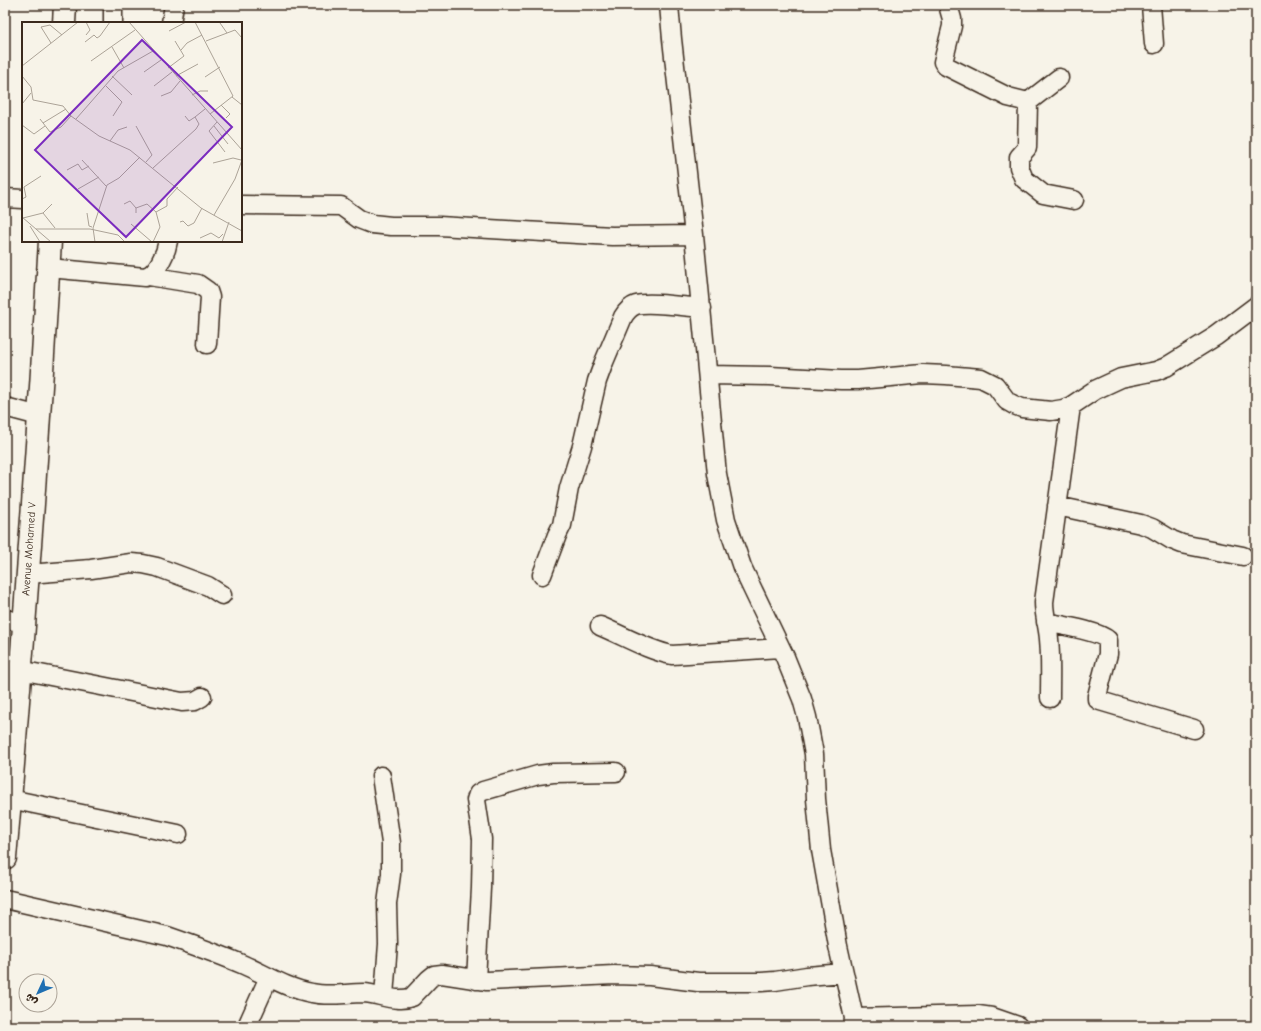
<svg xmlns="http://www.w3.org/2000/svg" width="1261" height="1031" font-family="'Comic Neue','Playpen Sans Arabic',sans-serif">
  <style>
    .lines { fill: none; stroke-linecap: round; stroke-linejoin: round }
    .minor-casing { stroke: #3b2a1e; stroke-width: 21 }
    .major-casing { stroke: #3b2a1e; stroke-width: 25 }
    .minor { stroke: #f7f3e8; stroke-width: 18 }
    .major { stroke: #f7f3e8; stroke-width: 22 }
    .labels { text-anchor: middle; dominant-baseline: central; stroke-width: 3; stroke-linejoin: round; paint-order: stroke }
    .street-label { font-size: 11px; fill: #3b2a1e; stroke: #f7f3e8 }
    .inset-road { fill: none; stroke: #aca397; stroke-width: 1 }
    .view { fill: #7b2cbf; fill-opacity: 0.15; stroke: #7b2cbf; stroke-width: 2 }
    .inset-edge { fill: none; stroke: #3b2a1e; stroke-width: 2 }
  </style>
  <rect width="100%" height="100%" fill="#f7f3e8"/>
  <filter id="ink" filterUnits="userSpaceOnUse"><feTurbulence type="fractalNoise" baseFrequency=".025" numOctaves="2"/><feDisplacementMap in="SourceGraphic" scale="8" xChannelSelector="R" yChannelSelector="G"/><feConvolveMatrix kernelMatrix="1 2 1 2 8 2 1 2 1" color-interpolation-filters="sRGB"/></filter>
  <g filter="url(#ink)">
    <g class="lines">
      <!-- minor casing -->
      <g class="minor-casing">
        <path id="minor" d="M669,5L672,39L694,235L717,474L726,520L742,567L785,657L802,699L807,717L814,754L816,799L821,850L838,946L854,1018L853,1026
          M948,5L952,19V26L943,62L946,66L1008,97L1028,102L1059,78
          M1151,5L1154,44
          M113,23V5
          M171,23L174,5
          M1028,102L1027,148L1019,157V167L1024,179L1043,194L1074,200
          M5,198L23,199
          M241,205L341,206L359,219L372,224L391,226H439L612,236L694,235
          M49,268L145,277C157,274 166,253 168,241
          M149,276L198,284L208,291L210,297L207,344
          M708,375L770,376L841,380H858L923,374L946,375L981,378L995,385L1007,401L1014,405L1022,408L1051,411L1063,409L1071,406L1095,390L1121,378L1156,371L1166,367L1216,336L1256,306
          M5,407L39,416
          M1057,506L1141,524L1152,528L1172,540L1182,544L1243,556
          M28,574L91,569L131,563L143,564L157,567L208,586L222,595
          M542,575L557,535L562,525L569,488L582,446L597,381L604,362L623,317C626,312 630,307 636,305C649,301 687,307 702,308
          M5,619L24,623
          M1046,622C1060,625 1099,631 1108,640V654L1097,696V699L1100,701L1194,729
          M600,626C624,636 647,650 672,655L780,648
          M20,670L182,702L195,701L202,697
          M1050,698C1050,679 1051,659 1049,639C1048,626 1044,615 1044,602L1071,406
          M381,776L391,843V874L387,904L388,944L384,996
          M10,799L178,834
          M5,899L167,936C193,945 219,954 244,965C266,975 288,989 312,993C329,997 346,993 364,993C379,994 397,1003 412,997L429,979L434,975L442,974L487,981L614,975L650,976L698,982H761L775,981L807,976L844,973
          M476,980L481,888L482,839L476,800L478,794L483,791L538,775L553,773L616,772
          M854,1018L978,1015L992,1017L1018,1026
          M247,1026L269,977"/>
      </g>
      <!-- major casing -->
      <g class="major-casing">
        <path id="major" d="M64,23L65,5
          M5,858C23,652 38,447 50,241"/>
      </g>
      <!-- minor -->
      <use href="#minor" class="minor"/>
      <!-- major -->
      <use href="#major" class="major"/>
    </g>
  </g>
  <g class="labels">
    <!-- street labels -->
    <g class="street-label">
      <text transform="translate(29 549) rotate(-86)">Avenue Mohamed V</text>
    </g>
  </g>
  <!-- overview -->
  <g transform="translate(22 22)">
    <rect width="220" height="220" fill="#f7f3e8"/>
    <path class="inset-road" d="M107,0L220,128M173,0L211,74L188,92M198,1L205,11M147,9L164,0M64,13L68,8L64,0M184,19L213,8L220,16M63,20L72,13L75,16L78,14L88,0M29,21L19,5L28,3L40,13M90,25L102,46M159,28L165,21L180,13M69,39L113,8M0,44L56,0M146,46L162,34L153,19M122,50L139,38M0,54L9,65L11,78L41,84L49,94L77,114L108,128L179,186L220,209M90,54L110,73M154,54L176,42M183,55L198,45M84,64L100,80L91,94M132,64L150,50M170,73L178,69H186M139,74L149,70L158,59M210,75L220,83M0,82L9,71M199,83L208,92L204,96M163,94L167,99L173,95M18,97L28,110L39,105L49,94M54,97L96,49L131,29M195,100L187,109L203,130M21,101L44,87M0,103L12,112L23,104M114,104L130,133L124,140M192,104L206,122M88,119L96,108L105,105M60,138L84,164M191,141L211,136L219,138M131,146L174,107L177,102L173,95L183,87M45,148L56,142L60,148L67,144M56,167L77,155M0,177L4,175L2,165L19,154M102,182L108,179L114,186M21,191L30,182M65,191L67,204L70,205M114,191V186L125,182L134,190M192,193L213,157L220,138M0,195L29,220M1,196L21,191L33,206M158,200L161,199L166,204L172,201L180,186M109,202L130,220M8,204L18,220M14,207H68L96,213L103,220M178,216L189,211L197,216L201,212M73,220L71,206L85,163L97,156L118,135M131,220L138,205L134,190L145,184V177L156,165M200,220L207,200"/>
    <path class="view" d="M120,18L210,105L104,215L13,128Z"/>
    <rect width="220" height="220" class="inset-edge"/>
  </g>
  <!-- margin -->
  <rect width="1261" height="1031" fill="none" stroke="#f7f3e8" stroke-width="20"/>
  <rect x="10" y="10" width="1241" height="1011" fill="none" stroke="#3b2a1e" stroke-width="1.5" filter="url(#ink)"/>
  <!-- north arrow -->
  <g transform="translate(38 993) rotate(226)"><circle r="19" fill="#f7f3e8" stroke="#aca397"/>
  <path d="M0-3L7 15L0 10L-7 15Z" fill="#1f6fb2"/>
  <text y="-6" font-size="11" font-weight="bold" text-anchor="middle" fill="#3b2a1e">ش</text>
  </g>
</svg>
